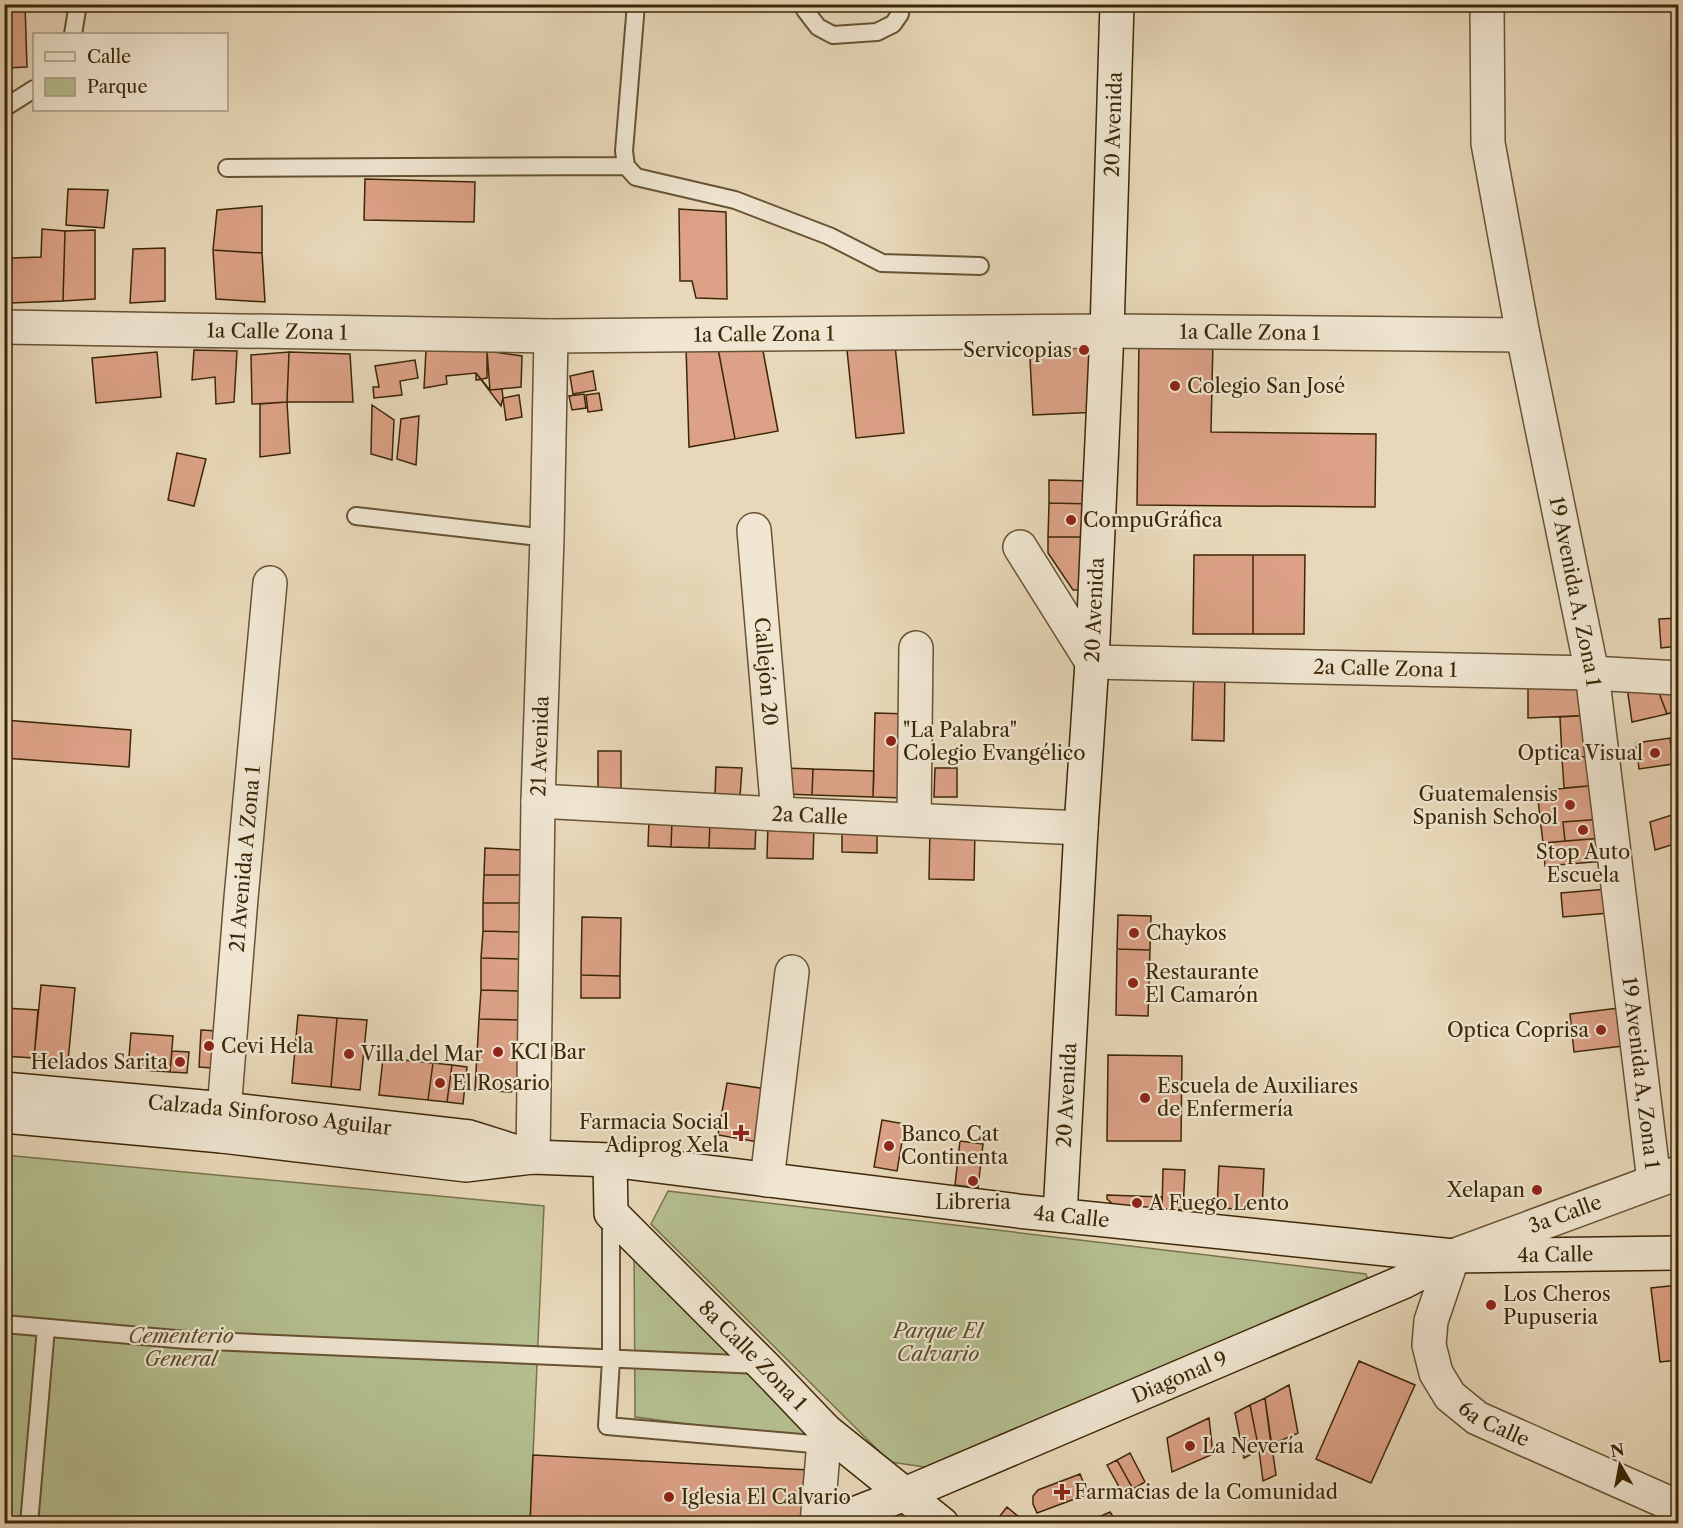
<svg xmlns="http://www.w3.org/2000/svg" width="1683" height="1528" font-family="'Libre Caslon Text',serif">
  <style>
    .green { fill: #b5bf90; stroke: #78734b; stroke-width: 1.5 }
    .building { fill: #dca186; stroke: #3c2706; stroke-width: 1.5 }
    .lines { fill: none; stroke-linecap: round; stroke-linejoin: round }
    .lane-casing { stroke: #675333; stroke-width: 20 }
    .street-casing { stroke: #675333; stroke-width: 36 }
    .secondary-casing { stroke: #3c2706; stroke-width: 36 }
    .lane { stroke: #f0e6d2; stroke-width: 16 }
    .street { stroke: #f0e6d2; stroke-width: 33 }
    .secondary { stroke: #f0e6d2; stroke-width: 33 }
    .poi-dot { fill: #8f2418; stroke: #f0e6d2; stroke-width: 2 }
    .labels { text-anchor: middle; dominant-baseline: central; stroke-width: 4.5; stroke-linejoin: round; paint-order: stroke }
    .street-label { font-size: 20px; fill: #3c2706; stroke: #f0e6d2 }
    .poi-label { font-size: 20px; fill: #3c2706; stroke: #f0e6d2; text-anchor: start }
    .park-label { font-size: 20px; font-style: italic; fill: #5a4d28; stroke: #f0e6d2 }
  </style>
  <rect width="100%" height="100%" fill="#e8d8b9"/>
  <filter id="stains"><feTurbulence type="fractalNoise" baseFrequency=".00333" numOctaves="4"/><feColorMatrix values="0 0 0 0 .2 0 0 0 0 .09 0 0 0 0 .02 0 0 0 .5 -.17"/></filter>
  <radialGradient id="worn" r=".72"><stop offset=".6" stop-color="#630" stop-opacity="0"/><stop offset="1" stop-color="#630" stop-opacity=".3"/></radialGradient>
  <!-- green -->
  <path class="green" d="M4,1155L544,1206L530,1523H5Z
    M668,1191L1366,1274L1372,1293L939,1469L890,1462L651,1224Z
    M634,1235L817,1441L635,1417Z"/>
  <!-- building -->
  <path class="building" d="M4,4H25L27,67L4,68Z
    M365,179L475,182L474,222L364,220Z
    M68,189L108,190L104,228L66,225Z
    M262,206V253L213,250L217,210Z
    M679,209L726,212L727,299L696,298L692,281H680Z
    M42,229L65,231L63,301L10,303L12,258L41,257Z
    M95,230V299L63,301L65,231Z
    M165,248V301L130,303L133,249Z
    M213,250L262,253L265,302L216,299Z
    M760,335L778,431L735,439L717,343Z
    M1139,339L1213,340L1211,432L1376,434L1375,507L1137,505Z
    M1029,341L1098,348L1101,412L1033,415Z
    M717,343L735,439L689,447L686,346Z
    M895,345L904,433L856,438L847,350Z
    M194,350L237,351L234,402L216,404L215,377L192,380Z
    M426,350L487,351V378L476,380V373L446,376L447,384L424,388Z
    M487,351L522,356L521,387L490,390Z
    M157,352L161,397L96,403L92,358Z
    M289,352L350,354L353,402H287Z
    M289,352L287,402L252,404L251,355Z
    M415,360L418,378L400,381L402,395L374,398L373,387H379L375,366Z
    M593,371L596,390L573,394L570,376Z
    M476,373L490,390L502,389L503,398L501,406Z
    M599,393L602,410L588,412L586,395Z
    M584,394L586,408L572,410L569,396Z
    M519,395L522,417L506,420L503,398Z
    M287,402L290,453L260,457V404Z
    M372,405L394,420L392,460L371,454Z
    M419,416L416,465L397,459L401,419Z
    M177,453L206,459L194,506L168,500Z
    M4,474H9L7,508L4,507Z
    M1049,480L1093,481V504L1049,503Z
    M1049,503L1093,504V537H1048Z
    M1048,537H1093L1092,590H1073L1048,553Z
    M1194,555H1253V634H1193Z
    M1253,555H1305L1304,634H1253Z
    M1678,618V646L1661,648L1659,619Z
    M1194,668L1225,669L1224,741L1192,740Z
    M1528,675L1592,689L1594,715L1528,718Z
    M1656,685L1678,689V710L1667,714Z
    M1656,685L1667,714L1632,722L1627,687Z
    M875,713L909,714L906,798L873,797Z
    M1594,715L1596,756L1562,758L1560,717Z
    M4,720L131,730L129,767L4,758Z
    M1670,738L1673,764L1639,769L1636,743Z
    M598,751H621V789H598Z
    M1596,756L1599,785L1564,788L1562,758Z
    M716,767L742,768L740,796L715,795Z
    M783,768L813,769L812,795L787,794Z
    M935,768H957V797H934Z
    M813,769L874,771L873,797L812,795Z
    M1599,785L1602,819L1563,822L1565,841L1543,843L1537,791Z
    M1678,813V843L1655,850L1650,822Z
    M1602,819L1603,838L1565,841L1563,822Z
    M649,820L672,821L671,847L648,846Z
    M672,821L710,822L709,848L671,847Z
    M710,822L756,823L755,849L709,848Z
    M768,824L814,825L813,859L767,858Z
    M930,828L975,829L974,880L929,879Z
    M842,830H877V853L842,852Z
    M1603,838L1605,861L1545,866L1543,843Z
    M485,848L522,850V875H484Z
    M484,875H522L521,903H483Z
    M1607,889L1609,913L1563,917L1561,893Z
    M483,903H521L520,932L483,931Z
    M1118,915L1151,916L1150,950L1117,949Z
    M582,917L621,918L620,976L581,975Z
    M483,931L520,932L521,959L481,958Z
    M1117,949L1150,950L1148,1016L1116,1015Z
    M481,958L521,959L520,991L481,990Z
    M581,975L620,976V998H581Z
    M41,985L75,988L68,1061L34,1058Z
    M481,990L520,991V1020L479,1019Z
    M1627,1007L1631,1045L1574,1052L1570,1014Z
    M4,1008L38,1010L34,1058L4,1056Z
    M298,1015L337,1018L331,1087L292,1083Z
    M337,1018L367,1020L360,1090L331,1087Z
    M479,1019L520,1020L519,1084L511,1092L475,1090Z
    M201,1030L218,1031L212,1068L199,1067Z
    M131,1033L173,1036L170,1072L128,1069Z
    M172,1051L189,1052L187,1073L170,1072Z
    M1108,1055L1182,1056L1181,1141H1107Z
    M383,1058L433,1063L428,1100L379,1095Z
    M433,1063L452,1065L447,1102L428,1100Z
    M452,1065L467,1067L463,1104L447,1102Z
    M727,1083L773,1090L764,1143L718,1135Z
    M882,1120L905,1124L897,1171L874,1167Z
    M960,1141L983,1144L978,1188L955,1185Z
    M1219,1166L1264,1169L1262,1210L1217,1208Z
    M1163,1169L1185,1170L1183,1210L1162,1209Z
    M1107,1195L1162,1197V1209L1116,1207L1107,1199Z
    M1678,1285V1360L1660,1362L1651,1288Z
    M1359,1361L1415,1385L1371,1483L1316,1459Z
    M1289,1385L1298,1433L1271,1445L1265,1398Z
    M1265,1398L1276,1475L1263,1481L1259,1450L1250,1405Z
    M1250,1405L1259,1450L1244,1458L1235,1413Z
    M1209,1418L1213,1454L1172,1472L1167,1438Z
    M1130,1453L1145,1482L1133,1489L1117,1460Z
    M533,1455L808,1470L805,1524H530Z
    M1117,1460L1133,1489L1123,1494L1107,1465Z
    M1080,1474L1088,1494L1037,1513L1033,1504V1496L1038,1490Z
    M1007,1507L1026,1523L1007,1524L999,1517Z
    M1110,1512L1118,1524H1084Z"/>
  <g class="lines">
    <!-- lane casing -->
    <g class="lane-casing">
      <path id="lane" d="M636,4L624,151L626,166L636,177L735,200L829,236L882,263L980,266
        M805,4V10L818,27L833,35L877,32L893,24L900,14V4
        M73,34L78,4
        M4,108L34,89
        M227,168L626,166
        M356,516L547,538
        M611,1216V1360L607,1426L824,1445
        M4,1324L187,1340L760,1365
        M29,1524L46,1328"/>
    </g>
    <!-- street casing -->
    <g class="street-casing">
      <g id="street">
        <path id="s1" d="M1487,4L1488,143L1523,335L1592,673L1654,1181"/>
        <path id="s2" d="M4,327L551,336L1107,331L1523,335"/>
        <path id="s3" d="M754,530L778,814"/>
        <path id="s4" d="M1020,547L1092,662L1592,673L1678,678"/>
        <path id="s5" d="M538,801L778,814L1081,828"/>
        <path d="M914,819L916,648"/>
        <path id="s6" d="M222,1136L241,898L270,583"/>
        <path id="s7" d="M533,1157L538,801L547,538L551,336"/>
        <path id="s8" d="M1678,1173L1453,1256L1431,1321L1429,1345L1436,1373L1450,1396L1477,1418L1678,1507"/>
        <path d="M767,1180L792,972"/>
        <path d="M817,1524L825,1430"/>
      </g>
    </g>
    <!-- secondary casing -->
    <g class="secondary-casing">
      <g id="secondary">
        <path id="s9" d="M4,1089L225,1109L469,1137L523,1154"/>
        <path id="s10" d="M4,1116L222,1136L466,1165L533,1157L610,1160L1018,1211L1453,1256L1678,1253"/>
        <path id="s11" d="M610,1160L611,1213L764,1366L825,1430L942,1524"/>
        <path id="s12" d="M1060,1215L1081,828L1092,662L1107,331L1117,4"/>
        <path id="s13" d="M828,1524L905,1494L1403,1282L1453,1256"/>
      </g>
    </g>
    <!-- lane -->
    <use href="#lane" class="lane"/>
    <!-- street -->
    <use href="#street" class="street"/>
    <!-- secondary -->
    <use href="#secondary" class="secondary"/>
  </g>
  <!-- markers -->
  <g class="poi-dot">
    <circle cx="1084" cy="350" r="6"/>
    <circle cx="1175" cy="386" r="6"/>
    <circle cx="1071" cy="520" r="6"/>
    <circle cx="891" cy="741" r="6"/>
    <circle cx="1655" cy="753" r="6"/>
    <circle cx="1570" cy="805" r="6"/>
    <circle cx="1583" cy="830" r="6"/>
    <circle cx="1134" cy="933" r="6"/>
    <circle cx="1133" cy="983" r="6"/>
    <circle cx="1601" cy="1030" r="6"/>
    <circle cx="209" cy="1046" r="6"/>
    <circle cx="498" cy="1052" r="6"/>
    <circle cx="349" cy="1054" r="6"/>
    <circle cx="180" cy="1062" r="6"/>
    <circle cx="440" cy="1083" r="6"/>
    <circle cx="1145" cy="1098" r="6"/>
    <path d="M738 1124h6v6h6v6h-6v6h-6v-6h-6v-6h6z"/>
    <circle cx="889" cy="1146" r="6"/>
    <circle cx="973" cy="1181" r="6"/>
    <circle cx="1537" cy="1190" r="6"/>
    <circle cx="1137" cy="1203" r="6"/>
    <circle cx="1491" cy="1305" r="6"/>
    <circle cx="1190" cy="1446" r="6"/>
    <path d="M1059 1483h6v6h6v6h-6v6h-6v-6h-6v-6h6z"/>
    <circle cx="669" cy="1497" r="6"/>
  </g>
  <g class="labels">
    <!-- street labels -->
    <g class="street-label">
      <text stroke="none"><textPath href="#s12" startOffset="1092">20 Avenida</textPath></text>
      <text stroke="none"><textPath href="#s2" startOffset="273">1a Calle Zona 1</textPath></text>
      <text stroke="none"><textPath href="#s2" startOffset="1246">1a Calle Zona 1</textPath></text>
      <text stroke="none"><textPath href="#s2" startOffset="760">1a Calle Zona 1</textPath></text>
      <text stroke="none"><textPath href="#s1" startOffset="596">19 Avenida A, Zona 1</textPath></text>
      <text stroke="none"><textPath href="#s12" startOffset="606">20 Avenida</textPath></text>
      <text stroke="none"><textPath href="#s4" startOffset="429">2a Calle Zona 1</textPath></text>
      <text stroke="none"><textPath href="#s3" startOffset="142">Callejón 20</textPath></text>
      <text stroke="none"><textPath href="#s7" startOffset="411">21 Avenida</textPath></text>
      <text stroke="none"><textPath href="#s5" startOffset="272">2a Calle</textPath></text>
      <text stroke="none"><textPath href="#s6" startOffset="278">21 Avenida A Zona 1</textPath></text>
      <text stroke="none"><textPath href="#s1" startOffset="1082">19 Avenida A, Zona 1</textPath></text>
      <text stroke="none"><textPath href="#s12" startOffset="120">20 Avenida</textPath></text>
      <text stroke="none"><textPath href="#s9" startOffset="267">Calzada Sinforoso Aguilar</textPath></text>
      <text transform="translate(1565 1214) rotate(-20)">3a Calle</text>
      <text stroke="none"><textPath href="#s10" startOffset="1074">4a Calle</textPath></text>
      <text stroke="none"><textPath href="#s10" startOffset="1560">4a Calle</textPath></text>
      <text stroke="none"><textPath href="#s11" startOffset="254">8a Calle Zona 1</textPath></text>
      <text stroke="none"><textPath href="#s13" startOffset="381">Diagonal 9</textPath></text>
      <text stroke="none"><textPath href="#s8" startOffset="441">6a Calle</textPath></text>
    </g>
    <!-- poi labels -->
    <g class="poi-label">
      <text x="1072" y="350" text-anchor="end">Servicopias</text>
      <text x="1187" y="386">Colegio San José</text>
      <text x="1083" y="520">CompuGráfica</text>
      <text x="903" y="730">"La Palabra"<tspan x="903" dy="23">Colegio Evangélico</tspan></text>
      <text x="1643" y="753" text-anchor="end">Optica Visual</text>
      <text x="1558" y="794" text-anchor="end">Guatemalensis<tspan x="1558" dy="23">Spanish School</tspan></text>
      <text x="1583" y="852" text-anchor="middle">Stop Auto<tspan x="1583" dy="23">Escuela</tspan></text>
      <text x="1146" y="933">Chaykos</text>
      <text x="1145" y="972">Restaurante<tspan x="1145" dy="23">El Camarón</tspan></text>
      <text x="1589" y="1030" text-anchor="end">Optica Coprisa</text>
      <text x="221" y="1046">Cevi Hela</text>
      <text x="510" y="1052">KCI Bar</text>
      <text x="361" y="1054">Villa del Mar</text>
      <text x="168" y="1062" text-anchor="end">Helados Sarita</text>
      <text x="452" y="1083">El Rosario</text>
      <text x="1157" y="1086">Escuela de Auxiliares<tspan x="1157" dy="23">de Enfermería</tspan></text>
      <text x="729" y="1122" text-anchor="end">Farmacia Social<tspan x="729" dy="23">Adiprog Xela</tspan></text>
      <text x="901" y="1134">Banco Cat<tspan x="901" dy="23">Continenta</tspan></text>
      <text x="1525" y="1190" text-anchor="end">Xelapan</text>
      <text x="973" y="1202" text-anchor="middle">Libreria</text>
      <text x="1149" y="1203">A Fuego Lento</text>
      <text x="1503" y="1294">Los Cheros<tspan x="1503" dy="23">Pupuseria</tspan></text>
      <text x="1202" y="1446">La Nevería</text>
      <text x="1074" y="1492">Farmacias de la Comunidad</text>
      <text x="681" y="1497">Iglesia El Calvario</text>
    </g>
    <!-- park labels -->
    <g class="park-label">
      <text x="938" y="1331">Parque El<tspan x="938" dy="23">Calvario</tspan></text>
      <text x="181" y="1336">Cementerio<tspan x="181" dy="23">General</tspan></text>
    </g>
  </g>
  <!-- margin -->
  <rect width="1683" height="1528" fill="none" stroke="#e8d8b9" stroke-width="24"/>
  <rect x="6" y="6" width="1671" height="1516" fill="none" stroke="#3c2706" stroke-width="3"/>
  <rect x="12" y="12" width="1659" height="1504" fill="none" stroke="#3c2706" stroke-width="1.5"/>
  <!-- legend -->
  <rect x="33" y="33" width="195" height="78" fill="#f0e6d2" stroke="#a89a80" stroke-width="1.5"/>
  <rect x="45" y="52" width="30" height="9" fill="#f0e6d2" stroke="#a89a80" stroke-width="1.5"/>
  <text x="87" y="63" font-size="18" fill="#3c2706">Calle</text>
  <rect x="45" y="78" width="30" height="18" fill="#b5bf90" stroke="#a89a80" stroke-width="1.5"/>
  <text x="87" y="93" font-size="18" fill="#3c2706">Parque</text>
  <!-- north arrow -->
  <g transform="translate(1620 1465) rotate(350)" stroke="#f0e6d2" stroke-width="4.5" paint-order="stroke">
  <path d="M0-4.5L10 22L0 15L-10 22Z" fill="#3c2706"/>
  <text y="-9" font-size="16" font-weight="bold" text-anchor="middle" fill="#3c2706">N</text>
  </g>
  <rect width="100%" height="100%" filter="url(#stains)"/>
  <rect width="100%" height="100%" fill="url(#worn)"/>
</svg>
